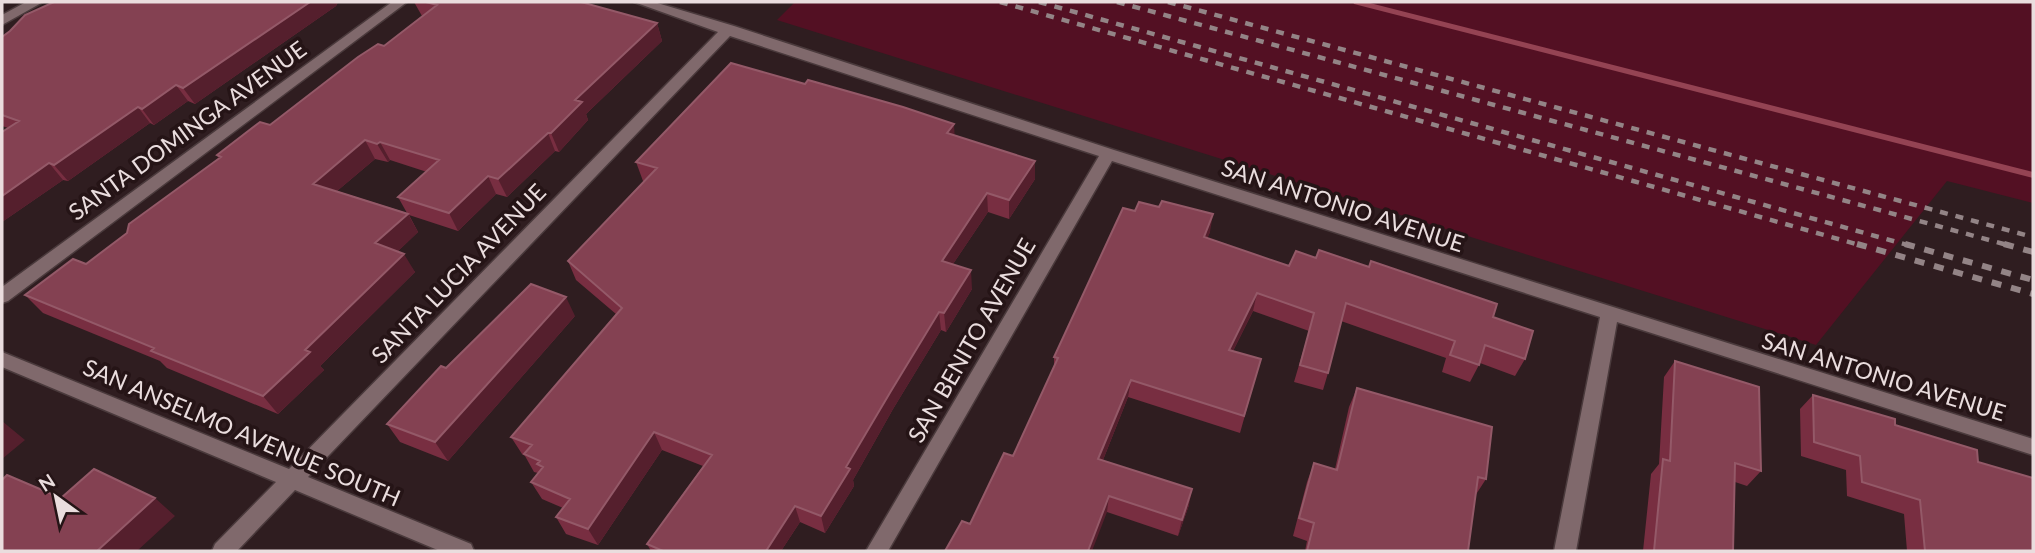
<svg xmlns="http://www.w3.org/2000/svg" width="2035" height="553" font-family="Lato,sans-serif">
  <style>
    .green { fill: #531023 }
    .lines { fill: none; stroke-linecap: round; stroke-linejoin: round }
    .stream { fill: #944353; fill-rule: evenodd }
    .minor-casing { stroke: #4a3a3c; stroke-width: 3 }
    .minor { fill: #80696c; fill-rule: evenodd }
    .rail-far1 { stroke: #938486; stroke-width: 4.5; stroke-dasharray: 8 8; stroke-linecap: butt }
    .rail { stroke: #938486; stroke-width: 6; stroke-dasharray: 10 10; stroke-linecap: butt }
    .wall { fill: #782e41; fill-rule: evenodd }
    .shaded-wall { fill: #551f2d }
    .building { fill: #844152; stroke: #945968; stroke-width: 2 }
    .labels { text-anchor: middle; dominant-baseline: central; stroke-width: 7; stroke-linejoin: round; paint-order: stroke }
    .street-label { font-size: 23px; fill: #eaddde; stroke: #251416 }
  </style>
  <rect width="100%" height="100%" fill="#2f1d20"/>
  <!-- green -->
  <path class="green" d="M795,2H2033V203L1947,181L1816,345L777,20Z"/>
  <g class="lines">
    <!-- stream -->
    <path class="stream" d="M1353,2H1366L2033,172V178L1354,4Z"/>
    <!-- minor casing -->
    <g class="minor-casing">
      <path id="minor" d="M26,2H43L2,25V15Z
        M392,2H407L8,301L2,303V287Z
        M634,2H654L734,26L1114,150L2033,439V455L1617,322L1576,551H1554L1600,317L1112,161L888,551H866L1099,156L730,36L308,477L471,544L474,551H440L295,490L237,551H212L215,544L276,482L2,367V352L289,469L718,32Z"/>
    </g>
    <!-- minor -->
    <use href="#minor" class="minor"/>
    <!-- rail-far1 -->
    <path class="rail-far1" d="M1000,2L1863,246
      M1039,2L1911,246
      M1117,2L2011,246
      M1168,2L2033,237"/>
    <!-- rail -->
    <path class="rail" d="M1857,244L2033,294
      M1905,244L2033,280
      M2004,244L2033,252"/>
  </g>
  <!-- wall -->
  <path class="wall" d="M338,2L336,6L195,104L188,101L154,125L150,123L68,181L63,180L2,222V132L8,128L2,126V37Z
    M414,2H581L657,23L662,41L586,114L588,120L559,152L555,151L507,197L496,194L458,231L409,215L418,232L398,251L415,272L320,366L324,370L278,414L167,368L160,361L43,313L25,295L86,264L127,233L219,159L217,155L270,125L384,46L422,16ZM375,159L388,162L390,160L427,172L398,197L407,213L337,191Z
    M805,84L954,124V136L1035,179L1009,219L988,212L953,264L972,289L946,332L941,330L893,409L853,480L854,486L825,533L800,522L781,551H651L647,544L703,466L662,450L598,545L566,534L556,517L563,508L542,499L531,482L538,473L534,472L525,456L522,454L511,437L616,314L576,280L568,261L644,181H643L636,162Z
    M1135,211L1210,232L1207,238L1289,266L1493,317L1525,359L1515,376L1480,363L1470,382L1442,372L1446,358L1341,321L1328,373L1323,390L1294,382L1309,331L1253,311L1233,351L1256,376L1240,433L1128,397L1103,460L1189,505L1178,536L1107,512L970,524L1013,456L1054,367V357Z
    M575,316L448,461L400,442L387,424L446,368Z
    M1675,361L1761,471L1747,486L1735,482L1733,551H1643L1651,474L1659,464L1664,377Z
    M1357,388L1486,479L1475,496L1468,551H1305L1307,541L1293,536L1307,482L1314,463L1335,469L1349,407Z
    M1813,395L1895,425L1978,462L2033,551H1907L1904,514L1847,496L1846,470L1801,456L1800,409Z"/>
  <!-- shaded-wall -->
  <path class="shaded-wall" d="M310,2H338L336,6L195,104L183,88Z
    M657,23L662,41L586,114L588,120L559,152L551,133L575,100Z
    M176,85L188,101L154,125L142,109Z
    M138,107L150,123L68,181L54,165Z
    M954,124L955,143L947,133Z
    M548,133L555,151L507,197L498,179Z
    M365,140L375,159L324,202L313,184Z
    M380,142L390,160L388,162L377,144Z
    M1035,161V179L1009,219V200Z
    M49,163L63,180L2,222V196Z
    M488,176L496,194L458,231L449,213Z
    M987,193L988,212L943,279L942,261Z
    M408,214L418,232L387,262L375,243Z
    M1213,214L1210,232L1201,255L1204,237Z
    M404,254L415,272L320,366L324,370L278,414L263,396L305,350Z
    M971,270L972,289L946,332L944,313Z
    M1257,293L1253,311L1225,367L1229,350Z
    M566,297L575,316L448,461L435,442Z
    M939,312L941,330L893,409L853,480L854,486L825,533L821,516L846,467L891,391Z
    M1131,380L1128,397L1097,475L1098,459Z
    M2,421L25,440L2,459Z
    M654,432L662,450L598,545L588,529Z
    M1192,489L1189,505L1178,536L1182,520Z
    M1109,496L1107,512L1092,551H1088Z
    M155,498L175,516L137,551H97Z
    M795,506L800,522L781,551H766Z"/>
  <!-- building -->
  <path class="building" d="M54,2H310L183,88L176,85L142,109L138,107L54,165L49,163L2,196V132L19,121L2,115V37L10,31L25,15Z
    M426,2H581L657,23L575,100L582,102L551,133H548L498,179L488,176L449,213L398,197L439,160L380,142L377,144L365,140L313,184L408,214L375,243L404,254L305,350L310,352L263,396L151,351L154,348L25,295L73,259L86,264L127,233L129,224L221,157L217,155L260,122L270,125L358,57L378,44L384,46L437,5Z
    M731,63L805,84L808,80L903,107L954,124L947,133L1035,161L1009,200L987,193L942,261L971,270L944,313L939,312L891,391L846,467L850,469L821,516L795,506L766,551H663L647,544L712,455L654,432L588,529L556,517L570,499L531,482L543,467L537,464L540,461L524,454L532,445L511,437L622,308L568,261L657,168L636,162Z
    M1162,201L1213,214L1204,237L1289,266L1296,251L1316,258L1319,250L1369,267L1371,261L1497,304L1493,317L1533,331L1525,359L1485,345L1479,365L1450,355L1455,341L1346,303L1328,373L1300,365L1314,313L1257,293L1229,350L1261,359L1244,416L1131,380L1098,459L1192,489L1182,520L1109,496L1088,551H945L962,521L970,524L1004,453L1013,456L1058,358L1054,357L1123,208L1135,211L1139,202L1159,207Z
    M531,284L566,297L435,442L387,424L441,366L446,368Z
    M1675,361L1759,387L1761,471L1735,463L1733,551H1654L1663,459L1670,461Z
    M1357,388L1492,427L1486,479L1478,477L1468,551H1307L1314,523L1299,518L1314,463L1337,470Z
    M1813,395L1895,419V425L1977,450L1978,462L2033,478V551H1925L1920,500L1862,482L1860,456L1814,442Z
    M94,469L155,498L97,551H2V480L7,475L61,498Z"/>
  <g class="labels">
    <!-- street labels -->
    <g class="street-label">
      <text transform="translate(187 130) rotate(-36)">SANTA DOMINGA AVENUE</text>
      <text transform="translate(1343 205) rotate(18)">SAN ANTONIO AVENUE</text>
      <text transform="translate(458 273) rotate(-46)">SANTA LUCIA AVENUE</text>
      <text transform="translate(971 340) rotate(-60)">SAN BENITO AVENUE</text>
      <text transform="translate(1884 376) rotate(17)">SAN ANTONIO AVENUE</text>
      <text transform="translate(242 432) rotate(23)">SAN ANSELMO AVENUE SOUTH</text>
    </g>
  </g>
  <!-- border -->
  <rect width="2035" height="553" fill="none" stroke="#eaddde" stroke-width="7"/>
  <!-- north arrow -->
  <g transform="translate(56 497) rotate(327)" stroke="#251416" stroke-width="5" paint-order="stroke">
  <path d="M0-5L12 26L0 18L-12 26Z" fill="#eaddde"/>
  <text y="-10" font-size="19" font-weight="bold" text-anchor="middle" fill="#eaddde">N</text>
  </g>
</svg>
